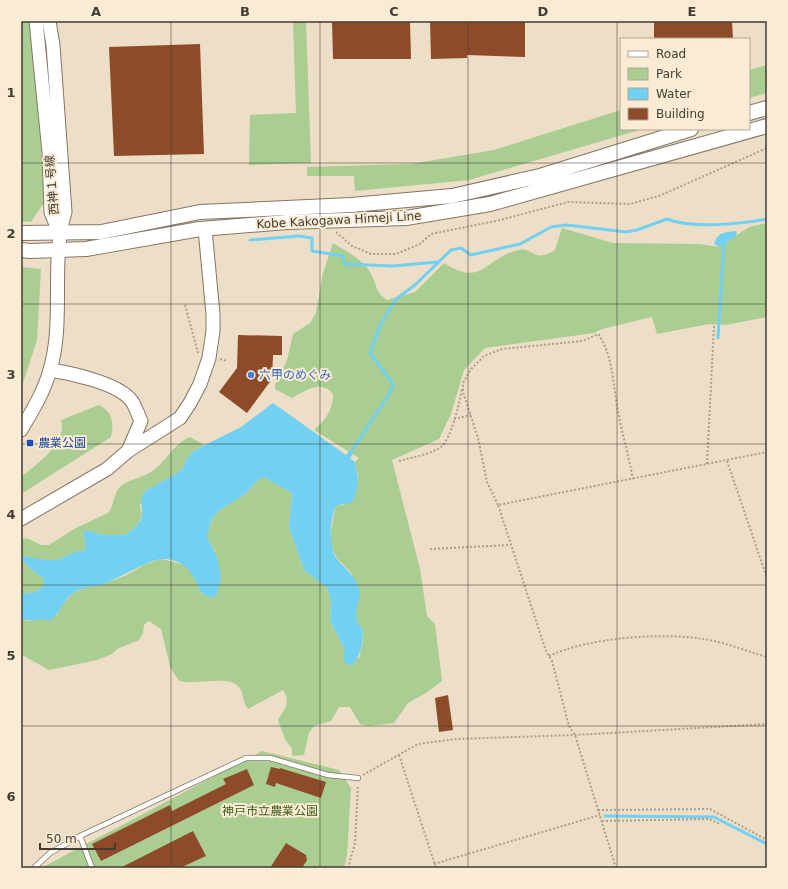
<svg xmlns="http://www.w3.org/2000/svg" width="788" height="889" font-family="'DejaVu Sans','Noto Sans JP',sans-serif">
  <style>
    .green { fill: #aacd92 }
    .water { fill: #72d0f2 }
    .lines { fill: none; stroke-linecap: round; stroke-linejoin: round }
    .stream { stroke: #72d0f2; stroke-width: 3 }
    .building { fill: #8d4b29 }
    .lane-casing { stroke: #847662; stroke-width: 6 }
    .secondary-casing { stroke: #847662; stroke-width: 15 }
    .primary-casing { stroke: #847662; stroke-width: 16 }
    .path { stroke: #aba08e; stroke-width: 2; stroke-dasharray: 2 2; stroke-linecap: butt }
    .lane { stroke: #fff; stroke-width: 4.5 }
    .secondary { stroke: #fff; stroke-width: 13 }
    .primary { stroke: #fff; stroke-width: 14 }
    .grid { fill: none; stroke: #423c33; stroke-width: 1; stroke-opacity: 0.55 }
    .shop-dot { fill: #3f7fe0; stroke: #faebd4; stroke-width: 1.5 }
    .transit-dot { fill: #1a4fb4; stroke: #faebd4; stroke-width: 1.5 }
    .labels { text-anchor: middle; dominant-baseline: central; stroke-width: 4; stroke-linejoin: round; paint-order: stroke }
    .street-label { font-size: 12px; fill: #423c33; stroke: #faebd4 }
    .shop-label { font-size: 12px; fill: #366cbe; stroke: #faebd4; text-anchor: start }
    .transit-label { font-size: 12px; fill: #164399; stroke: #faebd4; text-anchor: start }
    .park-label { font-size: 12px; fill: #3a5d18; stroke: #faebd4 }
    .neatline { fill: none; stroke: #423c33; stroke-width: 1.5 }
    .grid-label { font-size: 13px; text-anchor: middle; font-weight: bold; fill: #423c33 }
  </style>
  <rect width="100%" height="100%" fill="#eddec7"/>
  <!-- green -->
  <path class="green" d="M21,21H29L34,57L45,201L31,222L21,221Z
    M293,21H306L311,163L249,165L250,115L296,113Z
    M767,65V93L749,98V70Z
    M621,110V129H643L469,180L355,191L354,176H307V167L411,164L494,150Z
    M767,223V317L726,325L709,324L657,334L652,317L602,329L594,333L485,348L464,370L451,414L439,439L392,460L420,569L427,616L435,624L442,681L426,693L408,703L394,723L368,726L360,724L350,707H339L331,721L314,726L309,733L304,755L292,756V749L285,739L278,720C285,709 291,702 283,690L248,709C242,702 244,691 238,686C228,675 194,685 179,681L170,667L161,629L149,621L144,625L143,633L139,640L117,649L112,654L97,660L49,670L24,656L21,655V619L29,621L56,616L63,604L72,594L87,586L100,585L127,575L145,564L162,559L184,565L197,579L200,592L203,595L215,551L207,538C213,505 224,510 246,493C253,487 255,480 264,477L292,493L289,527L304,570L325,586L330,595L331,605L330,621L344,648V660L359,658L363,641V630L358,625L356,617V608L359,598L352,574L337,558L331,546L330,537L335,508L338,505H343L358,476L355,462L359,458L314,430C326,420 333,409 333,394C321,379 305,391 292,398L275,389V385L287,360L293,334L310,323L316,313L323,273L333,243C346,251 364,260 371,274C378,287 374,290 387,300L415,292L444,263C483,288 485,258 518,250C534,246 532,264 555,250L562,228L613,243L699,244L719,247L749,227Z
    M21,267L41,269L37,340L21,389Z
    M99,405C113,412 114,423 111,437L21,494V477C36,465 68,443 61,420Z
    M190,437L204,445L195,450L187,458L184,466L179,472L145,491L140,505L142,516L138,524L126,535H102L87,530L83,532L86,547L83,551C71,551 69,556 59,559C48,562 33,558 22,556L21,558V540L27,538L41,545H49L74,529L108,513C114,507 113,495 119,488C127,479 140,479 149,473C166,464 172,444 190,437Z
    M21,559L33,571L43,578L44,585C37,592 31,594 21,593Z
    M262,751L339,770L351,788L347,855L344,868H41Z"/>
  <!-- water -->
  <path class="water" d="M735,231L737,233L736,236L719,247L714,244C717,233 724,232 735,231Z
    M273,403L346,455L349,451L353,454L350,458L355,462C358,476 360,490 351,503L338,505L335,508C330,522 328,546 337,559C345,569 356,576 359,589C362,605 348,614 363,630C363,643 361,656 352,665H348L344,660V648L330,621L331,605L330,595L325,586L304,570L289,527L292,493L264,477C255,480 253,487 246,493C224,510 212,506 207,538C219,557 225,575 216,596L210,598L200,592C196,575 183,558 162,559C147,560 117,580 100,585C90,588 81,587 72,594C63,601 60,613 51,620C40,618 31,622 21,619V593C31,594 37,592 44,585L43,578L33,571L21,559L22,556C33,557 48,562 59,559C69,556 71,551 83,551L86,547L83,532L87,530L102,535H126C131,530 141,524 142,516C143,505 138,502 145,491L179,472L184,466L187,458L195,450L241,427Z"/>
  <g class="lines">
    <!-- stream -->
    <path class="stream" d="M250,240L299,236L312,238V251L343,256L345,264L393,266L437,262
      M718,338L724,241
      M349,455L392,389L393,384L370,353L381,323L396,299L415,285L451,250L461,248L471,255L520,244L551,227L567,225L626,232L637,230L667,219C692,229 741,224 767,219
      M605,816L714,817L767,844"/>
  </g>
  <!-- building -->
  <path class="building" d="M332,21H410L411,59H333Z
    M430,21H525V57L467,55V58L431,59Z
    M654,21H732L733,39H654Z
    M200,44L204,154L114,156L109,47Z
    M238,335L282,336V355H273L272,379L247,413L219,392L237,368Z
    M448,695L453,730L439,732L435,698Z
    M271,767L280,769V768L326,782L321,798L276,783L275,787L266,784Z
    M247,769L254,785L101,861L92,844L170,805L172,811L226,784L223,779Z
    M193,831L206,856L197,860L180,868H120Z
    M286,843L306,855L307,860L302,868H270Z"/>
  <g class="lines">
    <!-- lane casing -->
    <g class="lane-casing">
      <path id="lane" d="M80,836L92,868
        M34,868L50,853L80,836L246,758H270L328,775L358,778"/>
    </g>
    <!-- secondary casing -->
    <g class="secondary-casing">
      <path id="secondary" d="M36,21L49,152L51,212L59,232
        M50,370C71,373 116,383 130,399C135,404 138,415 141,421L128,451
        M21,430C32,411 44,392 50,370C65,319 50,263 65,212L53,45L49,21
        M21,519L107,469L128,451L180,418L190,403L200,384L209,358L213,331V314L205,229"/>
    </g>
    <!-- primary casing -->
    <g class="primary-casing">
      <path id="primary" d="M749,113L767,108
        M21,233L101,232L200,212L351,205L452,196L540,176L691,129
        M21,250L30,251L86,249L200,229L287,222L406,218L490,204L767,126"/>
    </g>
    <!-- path -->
    <path class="path" d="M336,232L352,246L371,254H396L420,244L431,234L496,221L568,202L630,204L659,196L767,148
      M185,305L198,353
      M220,359L227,361
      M454,419L471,415
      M399,461C413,457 429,455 441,447C451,439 460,402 462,388
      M727,461L767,578
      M707,464L714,326
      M498,505L487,482L478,438L463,392V383L471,369L484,356L502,349L583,341L598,334C614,356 613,390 619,416C623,437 629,458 633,479
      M430,549L510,545
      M549,656C587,638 661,632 703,639C724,642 746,651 767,657
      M399,755L436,868
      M363,775L418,744L456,739L575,735L767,724
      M598,810L710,809L767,840
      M602,821L709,819L720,824
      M434,864L600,815
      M348,868L355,843L358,785
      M616,868L575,735L569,726L552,661L546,651L498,505L767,452"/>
    <!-- lane -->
    <use href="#lane" class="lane"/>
    <!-- secondary -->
    <use href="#secondary" class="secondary"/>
    <!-- primary -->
    <use href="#primary" class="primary"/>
  </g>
  <!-- grid -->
  <path class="grid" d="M171,21V868M320,21V868M468,21V868M617,21V868M21,163H767M21,304H767M21,444H767M21,585H767M21,726H767"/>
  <!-- markers -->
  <circle class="shop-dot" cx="251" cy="375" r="4"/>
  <rect class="transit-dot" x="26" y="439" width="8" height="8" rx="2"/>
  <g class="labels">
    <!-- street labels -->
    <g class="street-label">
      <text transform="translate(52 185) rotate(-95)">西神１号線</text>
      <text transform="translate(339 220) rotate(-3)">Kobe Kakogawa Himeji Line</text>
    </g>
    <!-- shop labels -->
    <g class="shop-label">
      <text x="259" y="375">六甲のめぐみ</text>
    </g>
    <!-- transit labels -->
    <g class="transit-label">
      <text x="38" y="443">農業公園</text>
    </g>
    <!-- park labels -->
    <g class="park-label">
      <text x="270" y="811">神戸市立農業公園</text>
    </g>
  </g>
  <!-- border -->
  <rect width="788" height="889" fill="none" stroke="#faebd4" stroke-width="44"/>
  <!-- legend -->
  <rect x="620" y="38" width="130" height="92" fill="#faebd4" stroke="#b0a594"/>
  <rect x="628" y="51" width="20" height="6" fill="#ffffff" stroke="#b0a594"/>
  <text x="656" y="58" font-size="12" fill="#423c33">Road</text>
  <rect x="628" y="68" width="20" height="12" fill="#aacd92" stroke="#b0a594"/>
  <text x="656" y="78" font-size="12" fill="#423c33">Park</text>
  <rect x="628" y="88" width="20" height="12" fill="#72d0f2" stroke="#b0a594"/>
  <text x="656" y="98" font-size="12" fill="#423c33">Water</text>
  <rect x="628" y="108" width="20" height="12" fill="#8d4b29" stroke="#b0a594"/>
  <text x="656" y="118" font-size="12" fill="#423c33">Building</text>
  <!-- scale -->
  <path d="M40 843v6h75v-6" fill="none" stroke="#423c33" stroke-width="2"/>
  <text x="46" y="843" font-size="12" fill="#423c33" stroke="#faebd4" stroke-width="3" paint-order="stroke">50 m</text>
  <rect x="22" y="22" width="744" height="845" class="neatline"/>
  <g class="grid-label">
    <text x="96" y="16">A</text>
    <text x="245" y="16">B</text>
    <text x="394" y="16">C</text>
    <text x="543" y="16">D</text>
    <text x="692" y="16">E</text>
    <text x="11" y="97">1</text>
    <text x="11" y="238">2</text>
    <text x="11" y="379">3</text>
    <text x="11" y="519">4</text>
    <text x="11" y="660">5</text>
    <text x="11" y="801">6</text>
  </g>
</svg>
